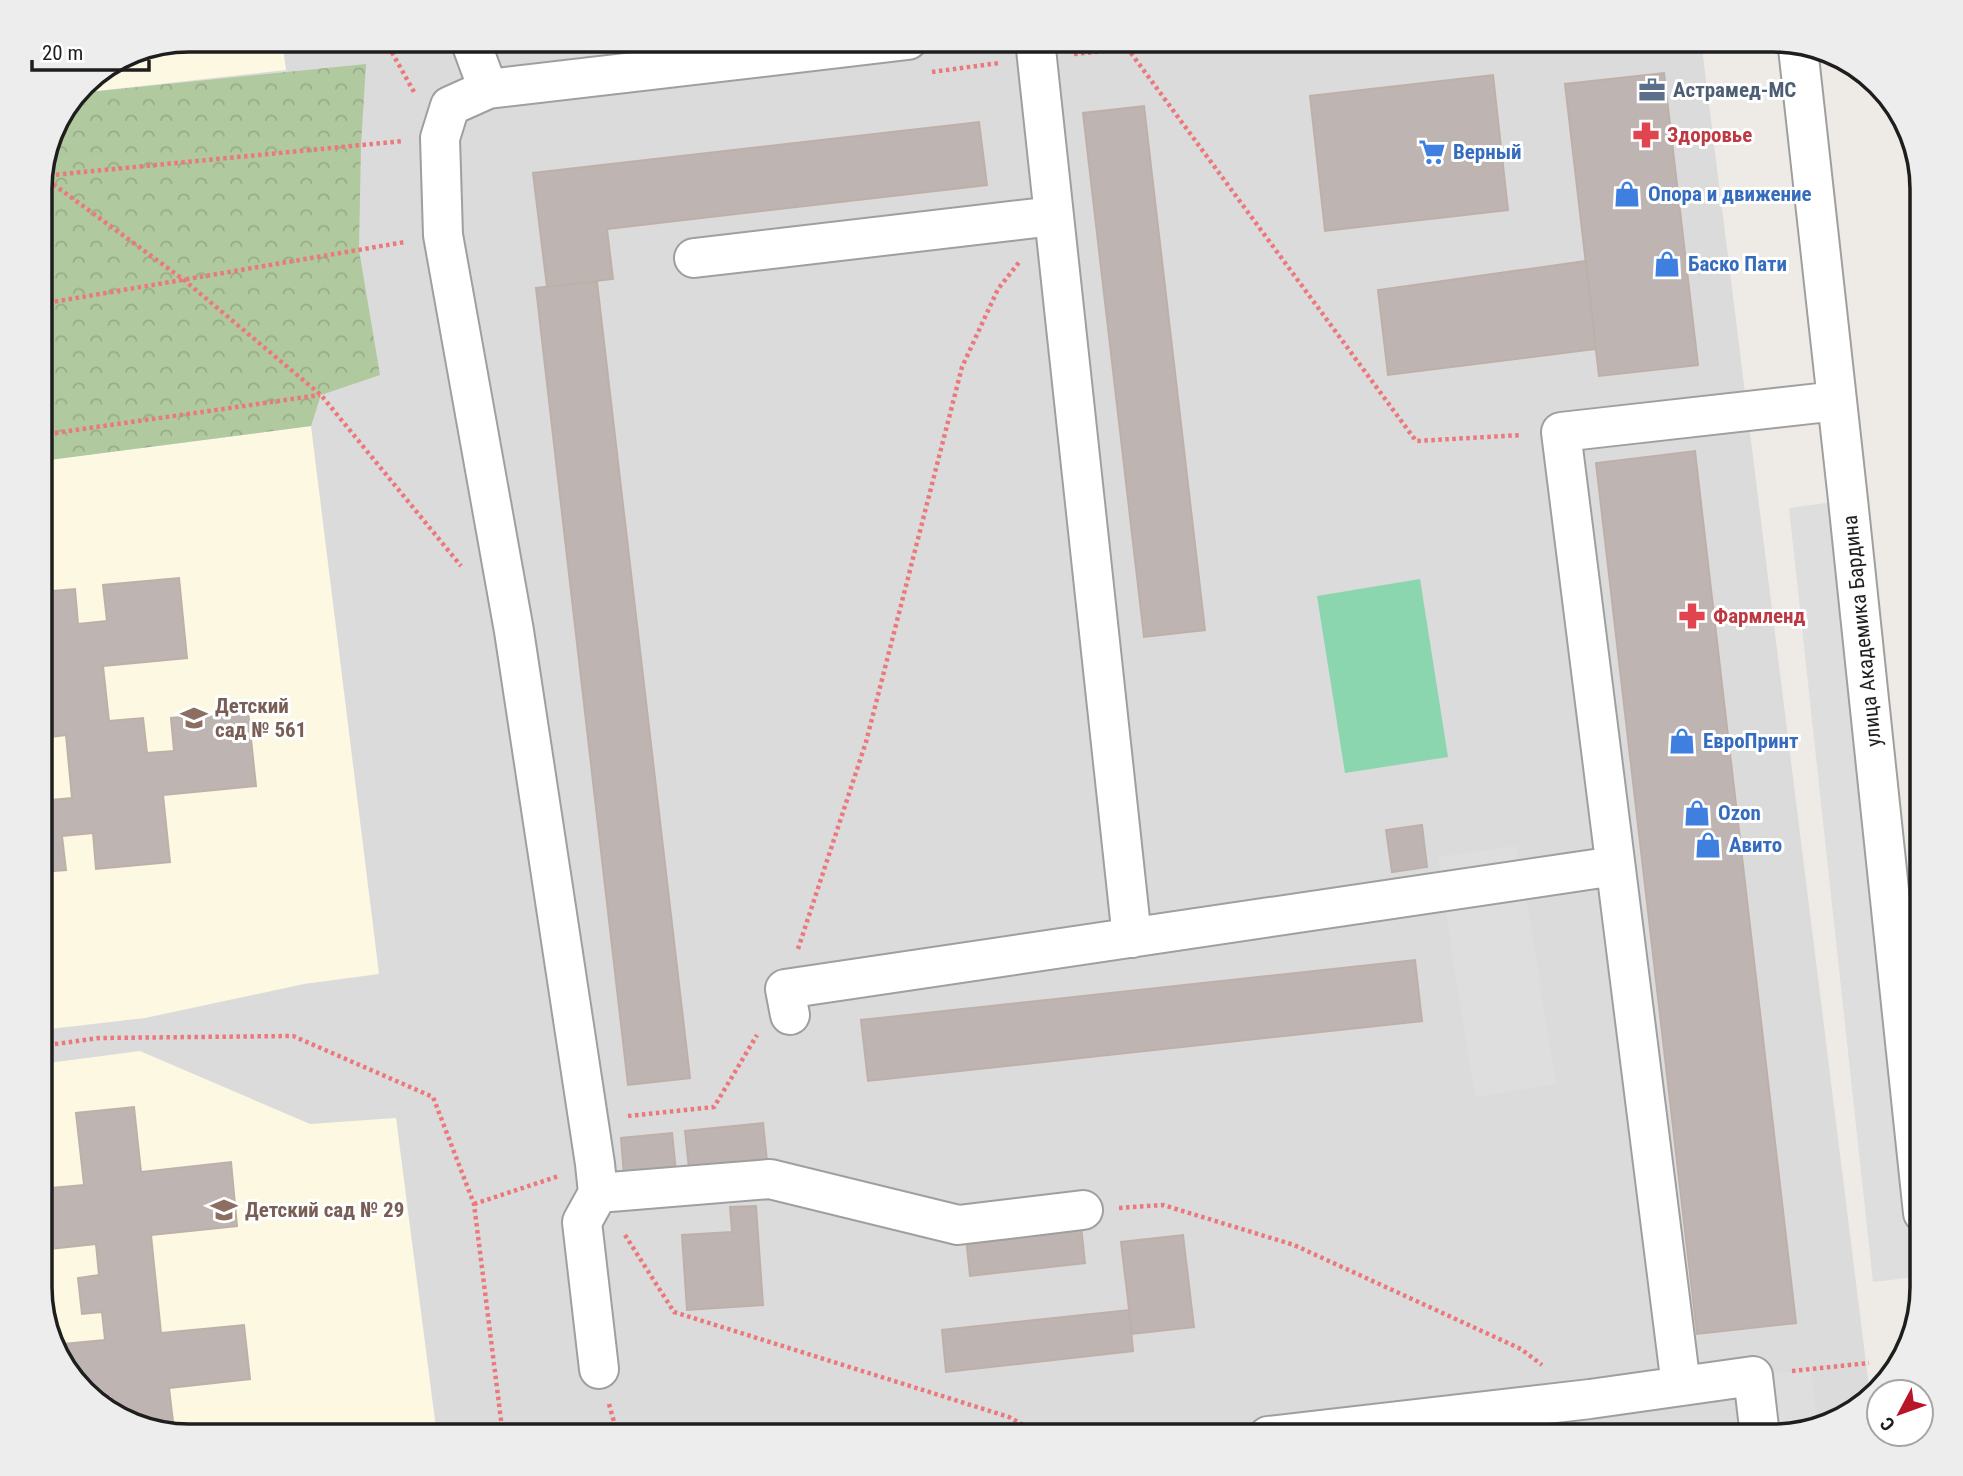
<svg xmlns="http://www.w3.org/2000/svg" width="1963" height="1476" font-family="'Roboto Condensed',sans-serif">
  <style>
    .residential { fill: #dcdbdb }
    .education { fill: #fcf8e1 }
    .forest { fill: url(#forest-crowns) }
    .pitch { fill: #8bd5af }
    .parking { fill: #dedede }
    .building { fill: #beb5b2; stroke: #beb0a9; stroke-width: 2 }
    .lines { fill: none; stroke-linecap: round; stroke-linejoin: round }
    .minor-casing { stroke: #9f9f9f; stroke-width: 42 }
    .path { stroke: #eb797c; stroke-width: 4.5; stroke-dasharray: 3.5 3.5; stroke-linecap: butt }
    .minor { stroke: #fff; stroke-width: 38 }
    .labels { text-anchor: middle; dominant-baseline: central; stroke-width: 6; stroke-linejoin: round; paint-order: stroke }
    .service-label { font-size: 21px; font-weight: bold; fill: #4e5e75; stroke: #fff; text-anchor: start }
    .health-label { font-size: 21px; font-weight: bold; fill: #be3a42; stroke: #fff; text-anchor: start }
    .shop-label { font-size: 21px; font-weight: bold; fill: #366cbe; stroke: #fff; text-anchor: start }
    .street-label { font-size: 21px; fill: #1e1e1e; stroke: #fff }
    .education-label { font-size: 21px; font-weight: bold; fill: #785e54; stroke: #fff; text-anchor: start }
    .rim { fill: none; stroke: #1e1e1e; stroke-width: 3.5 }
  </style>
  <defs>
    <pattern id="forest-crowns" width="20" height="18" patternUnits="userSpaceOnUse" patternTransform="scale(1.75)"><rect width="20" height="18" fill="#b0c99e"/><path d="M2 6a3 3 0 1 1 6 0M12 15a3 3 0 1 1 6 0" fill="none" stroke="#97ac88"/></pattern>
  </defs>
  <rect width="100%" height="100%" fill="#eeeae5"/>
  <!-- residential -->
  <path class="residential" d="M190,40H1701L1870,1395L1839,1421L1773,1436H189L98,1405L56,1353L41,1296V179L56,123L91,78L133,51Z"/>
  <!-- education -->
  <path class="education" d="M190,40H282L286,70L79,93L91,78L133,51Z
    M311,426L379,974L304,984L145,1018L41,1030V461Z
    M140,1051L310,1124L396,1118L437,1436H189L98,1405L56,1353L41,1296V1064Z"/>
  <!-- forest -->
  <path class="forest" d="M366,64L361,145L359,250L380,375L321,395L311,426L41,461V179L56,123L79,93Z"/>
  <!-- pitch -->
  <path class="pitch" d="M1420,579L1448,757L1345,773L1317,596Z"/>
  <!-- parking -->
  <path class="parking" d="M1848,500L1923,1213V1276L1873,1282L1789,508Z
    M1516,846L1521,874L1442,886L1438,857Z
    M1525,890L1556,1084L1475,1097L1444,903Z
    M1811,1369L1818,1425L1773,1436L1753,1376Z"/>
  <!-- building -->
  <path class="building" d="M1664,73L1698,365L1599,376L1565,84Z
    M1493,75L1508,210L1325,231L1310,96Z
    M1144,106L1205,630L1144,637L1083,113Z
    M979,122L987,185L607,229L613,279L547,287L533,173Z
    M1586,261L1596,349L1388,375L1378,290Z
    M597,282L690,1078L628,1085L536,288Z
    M1695,451L1796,1323L1697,1334L1596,463Z
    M179,578L187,658L103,666L109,721L143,718L147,753L174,751L171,718L248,711L256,786L163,795L170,862L96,869L93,833L62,836L66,870L41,872V801L72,798L66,735L41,738V592L75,589L78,624L107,621L103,585Z
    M1422,825L1427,867L1392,872L1386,830Z
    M1415,960L1422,1021L868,1081L861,1020Z
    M134,1107L141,1172L231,1162L237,1226L151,1235L161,1333L244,1325L250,1379L169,1388L174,1430L113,1410L112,1395L92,1397L56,1353L54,1345L105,1340L102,1312L82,1314L78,1278L99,1275L96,1244L41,1250V1189L84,1185L76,1113Z
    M763,1123L767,1161L689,1169L685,1131Z
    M672,1133L676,1171L624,1176L621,1138Z
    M756,1206L763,1305L687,1310L682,1235L732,1232L730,1207Z
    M1081,1226L1085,1263L970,1276L966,1238Z
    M1183,1235L1194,1327L1132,1334L1121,1242Z
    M1129,1310L1133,1351L946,1372L942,1330Z"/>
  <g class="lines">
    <!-- minor casing -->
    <g class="minor-casing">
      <path id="minor" d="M470,40L488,89
        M1035,40L1132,938
        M1798,48L1848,500L1923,1213
        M694,258L1054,216
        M790,1015L785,989L1615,866
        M598,1193L770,1179L958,1225L1083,1210
        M599,1369L582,1222L598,1193L595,1164L514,631L443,235L440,138L450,106L488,89L908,40
        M1681,1386L1561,432L1837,401
        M1268,1436L1590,1399L1753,1376L1760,1436"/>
    </g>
    <!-- path -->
    <path class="path" d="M385,40L414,92
      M1126,40L1128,49L1416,441L1522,435
      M1074,54L1217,40
      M932,72L999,63
      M42,176L403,141
      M42,176L184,280L321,395L461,566
      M41,304L405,242
      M41,435L320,395
      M798,949L866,742L962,367L998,289L1020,261
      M41,1046L99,1038L293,1036L433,1097L474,1204L503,1436
      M628,1116L714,1107L757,1035
      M474,1204L559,1176
      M1119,1208L1163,1205L1294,1245L1521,1349L1542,1365
      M625,1235L674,1312L1009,1417L1042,1436
      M1792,1371L1869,1363
      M609,1404L618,1436"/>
    <!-- minor -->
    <use href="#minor" class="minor"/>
  </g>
  <!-- icons -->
  <defs>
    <g id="office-bare" transform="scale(2.1)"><path d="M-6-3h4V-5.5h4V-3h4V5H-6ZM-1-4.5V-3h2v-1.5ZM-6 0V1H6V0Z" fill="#5c6f8a" stroke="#fff" stroke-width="2.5" paint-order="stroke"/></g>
    <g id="pharmacy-bare" transform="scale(2.1)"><path d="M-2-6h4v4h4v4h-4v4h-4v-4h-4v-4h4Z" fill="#e0444e" stroke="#fff" stroke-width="2.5" paint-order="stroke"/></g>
    <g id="supermarket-bare" transform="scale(2.1)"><path d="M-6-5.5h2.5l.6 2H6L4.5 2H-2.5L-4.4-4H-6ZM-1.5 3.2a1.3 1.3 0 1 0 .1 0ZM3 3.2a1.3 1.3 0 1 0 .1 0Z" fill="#3f7fe0" stroke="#fff" stroke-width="2.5" paint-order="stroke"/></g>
    <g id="shop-bare" transform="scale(2.1)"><path d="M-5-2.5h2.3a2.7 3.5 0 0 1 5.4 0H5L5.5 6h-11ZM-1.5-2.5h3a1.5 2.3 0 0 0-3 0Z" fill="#3f7fe0" stroke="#fff" stroke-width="2.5" paint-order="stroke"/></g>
    <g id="school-bare" transform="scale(2.1)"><path d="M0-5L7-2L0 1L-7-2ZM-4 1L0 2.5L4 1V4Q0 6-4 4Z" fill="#8d6e63" stroke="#fff" stroke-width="2.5" paint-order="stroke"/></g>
  </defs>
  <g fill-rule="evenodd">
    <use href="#office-bare" x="1652" y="90"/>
    <use href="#pharmacy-bare" x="1646" y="135"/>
    <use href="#supermarket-bare" x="1432" y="152"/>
    <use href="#shop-bare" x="1627" y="194"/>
    <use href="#shop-bare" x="1667" y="264"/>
    <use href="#pharmacy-bare" x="1692" y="616"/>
    <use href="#school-bare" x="194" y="718"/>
    <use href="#shop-bare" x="1682" y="741"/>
    <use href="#shop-bare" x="1697" y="813"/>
    <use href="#shop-bare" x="1708" y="845"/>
    <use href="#school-bare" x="224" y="1210"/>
  </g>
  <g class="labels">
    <!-- service labels -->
    <g class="service-label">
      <text x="1673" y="90">Астрамед-МС</text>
    </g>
    <!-- health labels -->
    <g class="health-label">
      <text x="1667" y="135">Здоровье</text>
      <text x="1713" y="616">Фармленд</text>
    </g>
    <!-- shop labels -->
    <g class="shop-label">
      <text x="1453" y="152">Верный</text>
      <text x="1648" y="194">Опора и движение</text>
      <text x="1688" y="264">Баско Пати</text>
      <text x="1703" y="741">ЕвроПринт</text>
      <text x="1718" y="813">Ozon</text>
      <text x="1729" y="845">Авито</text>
    </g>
    <!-- street labels -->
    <g class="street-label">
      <text transform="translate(1862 631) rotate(-96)">улица Академика Бардина</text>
    </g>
    <!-- education labels -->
    <g class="education-label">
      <text x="215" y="706">Детский<tspan x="215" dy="24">сад № 561</tspan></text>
      <text x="245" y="1210">Детский сад № 29</text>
    </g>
  </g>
  <!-- crop -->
  <path d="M0 0H1963V1476H0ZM189 52H1773A137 137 0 0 1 1910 189V1287A137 137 0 0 1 1773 1424H189A137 137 0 0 1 52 1287V189A137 137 0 0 1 189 52Z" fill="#ededed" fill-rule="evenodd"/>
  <path class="rim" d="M189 52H1773A137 137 0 0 1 1910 189V1287A137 137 0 0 1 1773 1424H189A137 137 0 0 1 52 1287V189A137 137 0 0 1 189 52Z"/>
  <!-- north arrow -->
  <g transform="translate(1900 1413) rotate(229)"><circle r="33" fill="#ffffff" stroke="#a5a5a5" stroke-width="2"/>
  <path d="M0-5L12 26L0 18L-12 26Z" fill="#b81529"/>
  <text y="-10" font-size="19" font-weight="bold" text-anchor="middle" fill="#1e1e1e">С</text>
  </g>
  <!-- scale -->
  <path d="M32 60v10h117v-10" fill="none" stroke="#1e1e1e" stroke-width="3.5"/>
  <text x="42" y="60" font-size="21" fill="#1e1e1e" stroke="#ffffff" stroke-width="5" paint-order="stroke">20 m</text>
</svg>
